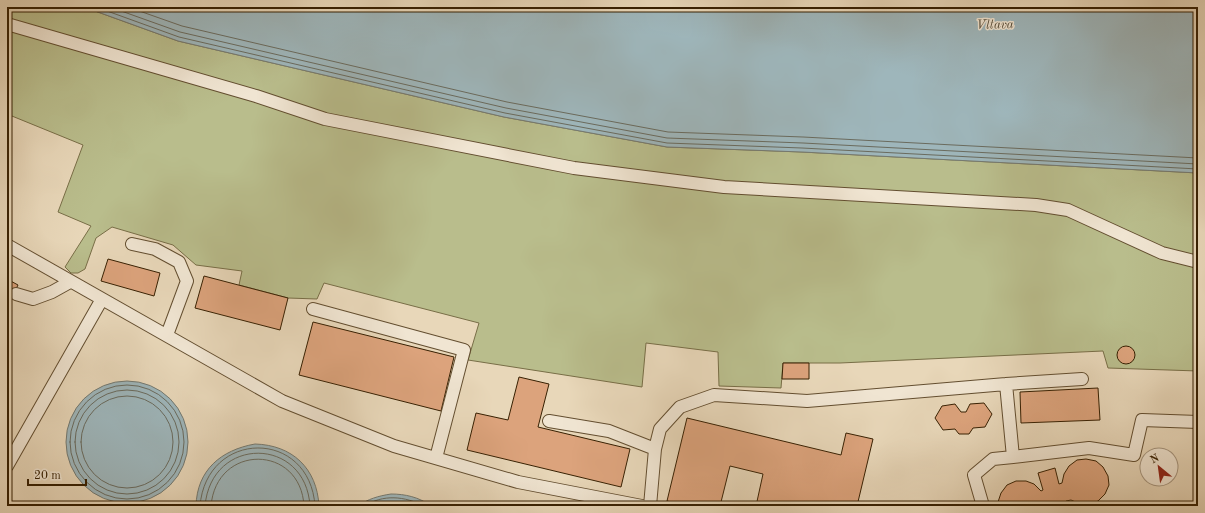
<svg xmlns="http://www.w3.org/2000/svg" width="1205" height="513" font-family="'Old Standard TT',serif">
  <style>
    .green { fill: #b9bd8c; stroke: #786e47 }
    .water { fill: #9eb6bb; stroke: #757a71 }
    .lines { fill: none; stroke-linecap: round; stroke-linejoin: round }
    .shore { stroke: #6a6b5e; stroke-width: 1 }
    .building { fill: #dca37c; stroke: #372002 }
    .service-casing { stroke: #634e30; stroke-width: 14 }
    .service { stroke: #f0e5d2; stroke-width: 12 }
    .labels { text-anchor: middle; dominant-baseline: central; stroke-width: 3; stroke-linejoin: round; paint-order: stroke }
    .water-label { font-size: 13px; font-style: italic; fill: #564d3a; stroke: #f0e5d2 }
  </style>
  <rect width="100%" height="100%" fill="#e8d7b9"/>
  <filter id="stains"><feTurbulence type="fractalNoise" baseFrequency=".005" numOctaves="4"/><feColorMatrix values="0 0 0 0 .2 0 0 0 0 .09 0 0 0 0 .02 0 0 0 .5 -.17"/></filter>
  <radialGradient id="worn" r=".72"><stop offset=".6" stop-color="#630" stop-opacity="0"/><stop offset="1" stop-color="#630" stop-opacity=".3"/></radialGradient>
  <!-- green -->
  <path class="green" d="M7,7H84L178,41L504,117L667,147L802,152L1198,173V371L1108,368L1103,351L840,363H783L781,388L719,386L718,352L646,343L642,387L468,360L479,323L324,283L317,299L288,298L239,285L242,271L196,265L173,245L112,227L96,238L85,269L78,273H71L65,267L91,226L58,212L83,145L7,114Z"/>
  <!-- water -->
  <path class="water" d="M84,7H1198V173L802,152L667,147L504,117L178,41Z
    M66 442a61 61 0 1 1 122 0a61 61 0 1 1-122 0Z
    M255,444C292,445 317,468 319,506H196C197,470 221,450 255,444Z
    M391,494C405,494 419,497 431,506H358C368,499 378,496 391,494Z"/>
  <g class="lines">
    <!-- shore -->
    <path class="shore" d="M96,7L179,37L505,113L667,143L802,148L1198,169
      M110,7L180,32L506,108L667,138L803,143L1198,164
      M128,7L182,26L507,102L668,132L803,137L1198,158
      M70 442a57 57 0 1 1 114 0a57 57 0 1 1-114 0Z
      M75 442a52 52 0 1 1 104 0a52 52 0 1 1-104 0Z
      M81 442a46 46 0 1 1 92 0a46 46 0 1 1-92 0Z
      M200,506C206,429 310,428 315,506
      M205,506C211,435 306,436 310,506
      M211,506C216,443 301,444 304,506
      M365,506C382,494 406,496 423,506"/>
  </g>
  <!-- building -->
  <path class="building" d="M108,259L160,273L154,296L101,281Z
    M204,276L288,298L280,330L195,308Z
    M7,279L18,285L11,299L7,306Z
    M313,322L454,357L441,411L299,375Z
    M1117 355a9 9 0 1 1 18 0a9 9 0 1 1-18 0Z
    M783,363H809V379H782Z
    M519,377L549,384L538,427L630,449L621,487L467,450L476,413L508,420Z
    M1098,388L1100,420L1021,423L1020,392Z
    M984,403L992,414L985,427L973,428L969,434H959L955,429L943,430L935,418L942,406L955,404L961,412H966L970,404Z
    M687,418L841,455L846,433L873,439L857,506H756L763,474L730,466L720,506H689L667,501Z
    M1086,459L1096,461L1103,467L1108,476L1109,485L1105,494L1098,501L1089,505L1080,504L1071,500L1066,501L1067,506H999L998,502L1001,493L1007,485L1016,481H1026L1034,484L1041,491L1043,490L1038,473L1055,468L1059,484L1062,483L1064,474L1069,466L1077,460Z"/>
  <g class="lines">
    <!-- service casing -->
    <g class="service-casing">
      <path id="service" d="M7,24L256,96L325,119L574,168L724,187L1036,205L1068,210L1162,253L1198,262
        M132,244L155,249L179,262L187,281L167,335
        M7,245L282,401L394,446L518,482L642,506
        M16,294L33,299L52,292L70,282
        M313,309L464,350L436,458
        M1006,384L1013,457
        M549,421L609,431L655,449L650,506
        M655,449L660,429L680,407L714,395L807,401L1006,384L1082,379
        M7,466L102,299
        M983,506L974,475L993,459L1013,457L1089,448L1134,455L1142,420L1198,422"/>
    </g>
    <!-- service -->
    <use href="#service" class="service"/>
  </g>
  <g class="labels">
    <!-- water labels -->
    <g class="water-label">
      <text transform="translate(995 25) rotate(-1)">Vltava</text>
    </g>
  </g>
  <!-- margin -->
  <rect width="1205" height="513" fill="none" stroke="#e8d7b9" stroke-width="24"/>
  <rect x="8" y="8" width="1189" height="497" fill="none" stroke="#372002" stroke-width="2"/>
  <rect x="12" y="12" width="1181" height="489" fill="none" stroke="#372002"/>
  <!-- north arrow -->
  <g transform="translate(1159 467) rotate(331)"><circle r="19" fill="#f0e5d2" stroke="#a6967f"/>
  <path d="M0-3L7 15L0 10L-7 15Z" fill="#8f2418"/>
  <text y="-6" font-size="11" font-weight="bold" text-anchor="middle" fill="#372002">N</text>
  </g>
  <!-- scale -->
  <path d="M28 479v6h58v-6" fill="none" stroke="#372002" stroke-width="2"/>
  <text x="34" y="479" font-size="12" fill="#372002" stroke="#f0e5d2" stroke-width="3" paint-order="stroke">20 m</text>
  <rect width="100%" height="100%" filter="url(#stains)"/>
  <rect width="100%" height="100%" fill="url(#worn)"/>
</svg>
